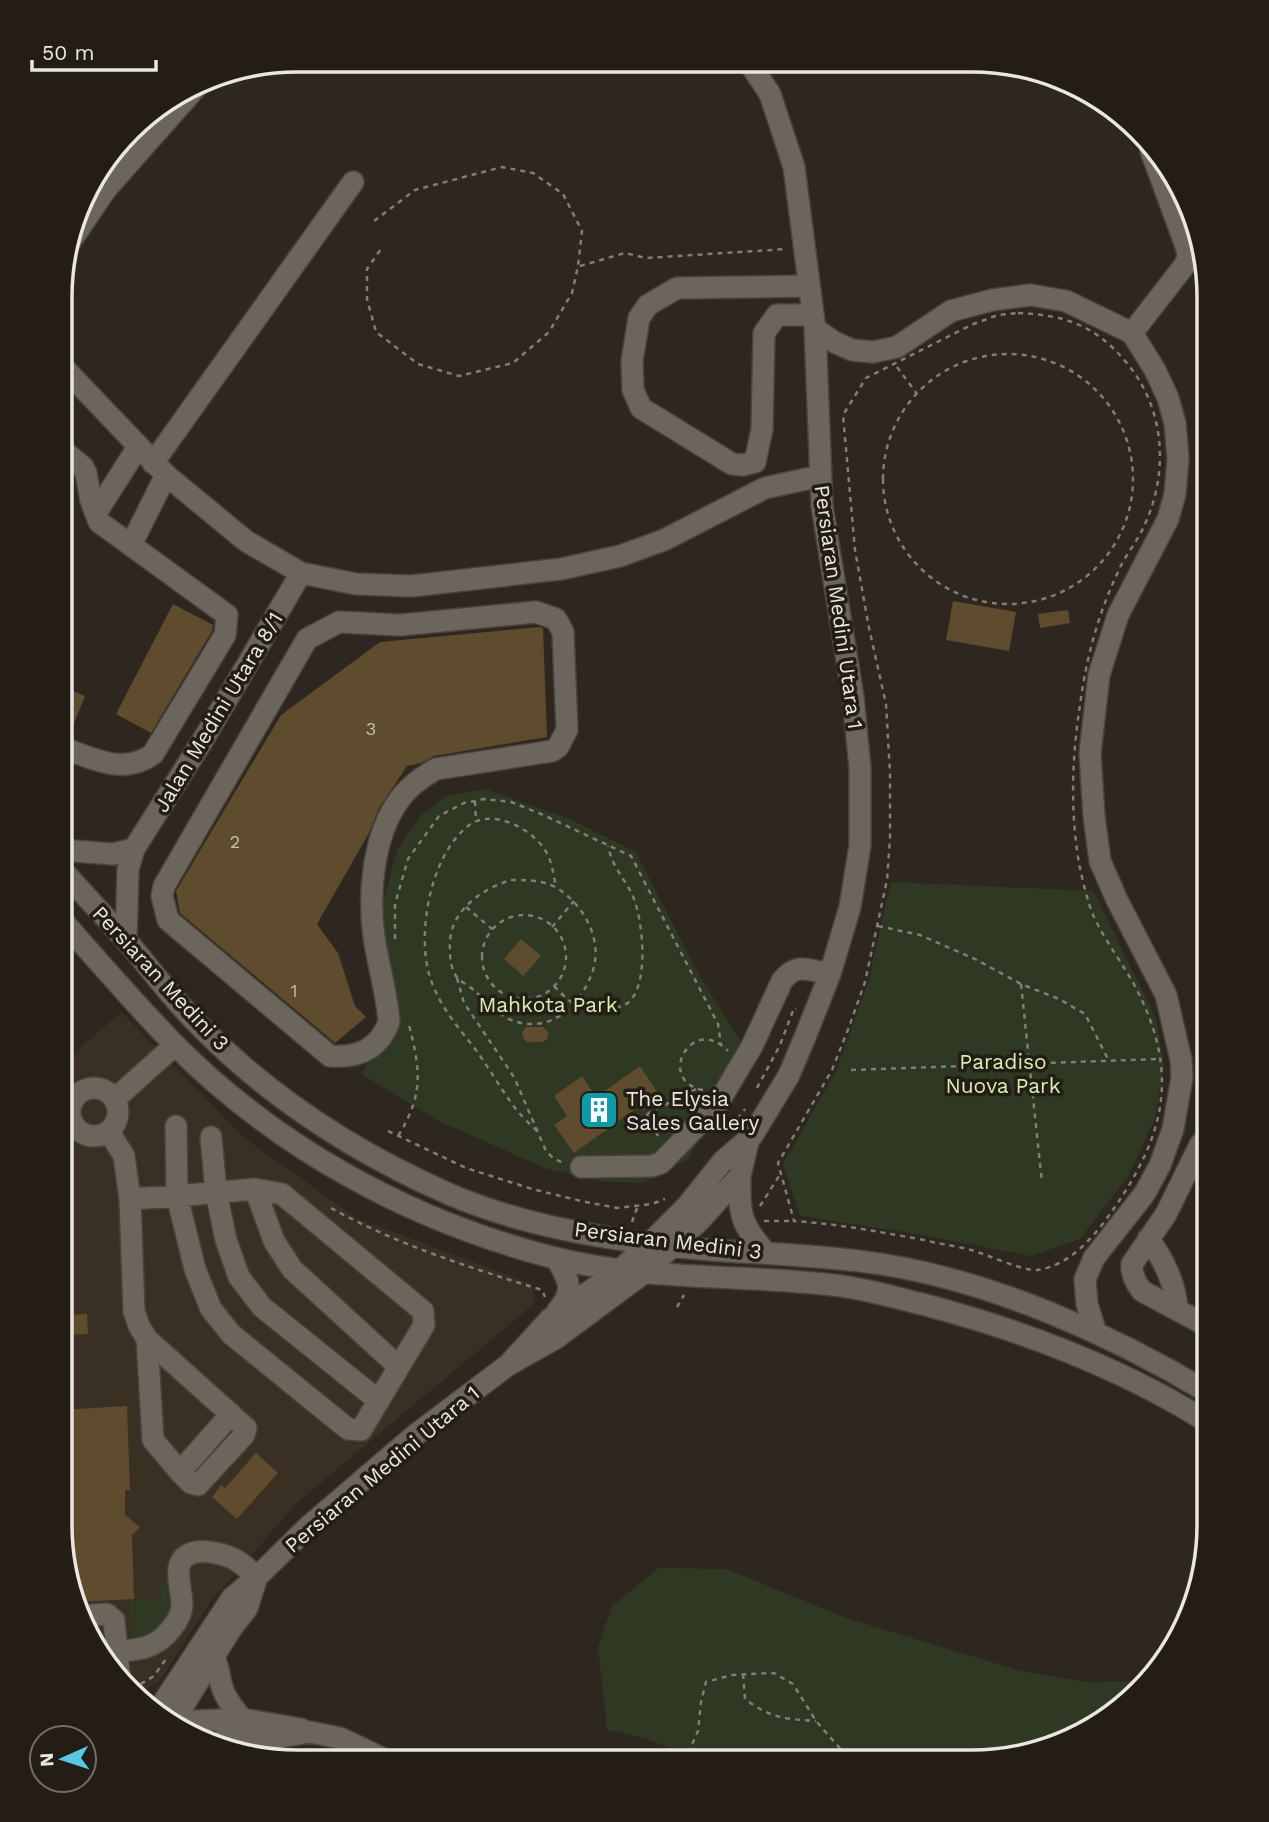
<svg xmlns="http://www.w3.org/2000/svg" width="1269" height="1822" font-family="'Work Sans',sans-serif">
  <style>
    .built { fill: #393023 }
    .green { fill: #2f3822 }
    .building { fill: #5f4b2d }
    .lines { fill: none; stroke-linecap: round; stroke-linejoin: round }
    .minor-casing { stroke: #48433d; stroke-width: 24 }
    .path { stroke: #827d76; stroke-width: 2.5; stroke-dasharray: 5 5; stroke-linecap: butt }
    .minor { stroke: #6c655c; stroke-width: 21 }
    .labels { text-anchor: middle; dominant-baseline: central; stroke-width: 7; stroke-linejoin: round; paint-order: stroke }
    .number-label { font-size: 18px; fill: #c7bfb4 }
    .street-label { font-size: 21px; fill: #eae6e1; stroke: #231d16 }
    .park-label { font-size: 21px; fill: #d5efb3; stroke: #231d16 }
    .poi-label { font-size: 21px; fill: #eae6e1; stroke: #231d16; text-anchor: start }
    .rim { fill: none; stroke: #eae6e1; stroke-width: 3.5 }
  </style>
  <rect width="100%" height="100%" fill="#2d271f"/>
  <!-- built -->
  <path class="built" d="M121,1012L247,1140L356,1218L532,1284L535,1303L298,1502L212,1600L160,1680L137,1695L84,1630L60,1525V1066Z"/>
  <!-- green -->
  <path class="green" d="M486,789L572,820L636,852L700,977L747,1051L720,1107L688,1159L642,1183L605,1182L547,1169L439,1121L361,1074L399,1004L384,952L381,910L397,850L421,815L446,796Z
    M891,882L1093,891L1156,1018L1164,1064L1155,1118L1129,1175L1080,1239L1031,1256L905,1232L800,1216L783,1164L836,1071L868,983Z
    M659,1568L727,1569L846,1618L1021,1671L1087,1682L1143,1681L1077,1738L973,1762H694C670,1743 636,1736 607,1730L598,1647L612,1606Z
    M160,1582L171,1591C175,1623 157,1631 132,1643L130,1600L161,1598Z"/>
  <!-- building -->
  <path class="building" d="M953,601L1016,612L1009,651L946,640Z
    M173,604L213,625L212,631L151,733L116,714Z
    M1068,610L1070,623L1040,628L1038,614Z
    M539,627L543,628L547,737L434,756L421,763L407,766L379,808L369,833L317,924L338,953L355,1006L366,1017L335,1043L180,913L176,891L281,715L380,642Z
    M61,686L85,696L69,736L61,734Z
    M521,939L541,956L523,976L504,959Z
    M526,1027H543L548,1032V1038L543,1042H527L523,1038L522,1032Z
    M640,1066L658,1093L574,1153L554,1125L567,1116L554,1096L582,1076L596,1097Z
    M87,1314L88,1334L60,1335V1315Z
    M127,1406L130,1490H125V1515L140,1527L132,1535L134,1599L77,1602L60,1525V1410Z
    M256,1453L278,1473L237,1519L212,1497L221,1485L225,1488Z"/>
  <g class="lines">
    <!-- minor casing -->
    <g class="minor-casing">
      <path id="minor" d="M70,242L106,189L198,85
        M809,286L677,288L648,305L639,318L632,361L633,390L641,408L732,464L743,465L755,462L762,429L764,333L777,315H813
        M815,329L834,342L852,350L873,352L897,347L951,311L992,300L1031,295L1066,301L1132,333L1155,370L1168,398L1175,423L1178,458L1175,494L1168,519L1118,615L1099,675L1090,753L1094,816L1100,861L1117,900L1166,995L1181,1060L1182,1077L1173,1129L1160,1165L1145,1193L1094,1258L1085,1279L1087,1304L1096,1333
        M1132,333L1184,266L1188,258L1187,249L1151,151
        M61,365L166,475L246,541L301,573L356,584L412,586L561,569L620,556L664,540L765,488L820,476
        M153,463L353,182
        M96,513L138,447
        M131,545L166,475
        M536,612L556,619L563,632L567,730L558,747L552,751L436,769C422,777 408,787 399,800C373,836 368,894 374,937C378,965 387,993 389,1022C379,1049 358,1058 330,1056L168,920L162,896L164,886L307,639L339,622L400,625Z
        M61,747C91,758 124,776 153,754L225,635L227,615L99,522L91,501L86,473L83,467L61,449
        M61,850L113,854L134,849
        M61,869C84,894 108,920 131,946C152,971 172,998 195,1021C267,1096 354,1152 449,1194C530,1229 623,1242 711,1250C767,1254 824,1255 881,1264C994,1282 1111,1334 1209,1393
        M61,919C98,961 135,1004 174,1044C278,1149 413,1222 555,1258C646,1281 741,1274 833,1285C863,1288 893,1297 922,1304C1021,1330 1122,1368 1209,1423
        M126,940L128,869L134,849L203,740L301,573
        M70 1112a24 24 0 1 1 48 0a24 24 0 1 1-48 0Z
        M115,1099L175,1045
        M109,1132L124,1156L130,1199L134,1311L139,1326L147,1339L246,1428L244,1435L198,1485L191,1483L180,1472L153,1440L147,1339
        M211,1137L216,1192L226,1240L239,1277L262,1307L379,1401
        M581,1167L652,1166L661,1163L717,1105L752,1046L782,981C796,962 809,970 830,974
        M740,1176C739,1214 740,1223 765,1252
        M255,1189L282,1194L423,1311L424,1325L361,1430L348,1429L231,1334L211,1309L195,1269L177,1196Z
        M255,1189L274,1241L292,1269L399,1367
        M130,1199L177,1196L176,1126
        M1148,1239C1163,1257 1176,1286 1177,1309
        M556,1258C568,1279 576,1290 558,1310
        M1209,1327L1142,1291C1136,1284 1131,1273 1132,1264L1166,1214L1200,1145L1209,1135
        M508,1365L550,1319L620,1270L651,1242L687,1206L723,1161L752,1136L789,1075L805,1037L830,974L850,907L860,845V768L853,697L822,506L815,329L794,167L770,94L748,61
        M180,1472L231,1414
        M81,1616L107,1614L114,1620L119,1673
        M102,1652C129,1650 153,1653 171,1629C176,1623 182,1613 182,1605C182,1593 177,1579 179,1567C184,1543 222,1552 236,1560C244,1565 251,1572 257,1577
        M214,1657C220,1671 219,1679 223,1690C227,1701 235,1710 242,1719
        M155,1715L232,1598L257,1577L309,1526L414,1436L508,1365L556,1338L645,1272L701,1219L740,1176L748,1142
        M172,1722L242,1719L301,1729
        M173,1722L231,1629L247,1608L257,1577
        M220,1741L275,1738L310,1732L340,1738L388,1761"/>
    </g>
    <!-- path -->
    <path class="path" d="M374,221L415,190L502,167L533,173L563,194L582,231L578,266L572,293L549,332L513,363L459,376L418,364L376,332L367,299V269L381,249
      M580,266L625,253L646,258L787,249
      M1018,313C1065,315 1095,325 1126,362C1165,408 1169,471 1145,524C1138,541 1125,555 1118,572C1098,614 1086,659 1080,705C1072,756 1070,811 1079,863C1082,878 1086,895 1091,910C1103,940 1125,965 1139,994C1179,1076 1164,1135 1115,1207C1097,1233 1071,1266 1037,1270C1025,1272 986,1254 971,1250C956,1246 940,1244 924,1240C880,1232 839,1224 794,1221L778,1163L832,1070L849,1027L865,982L887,880L890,838V773L886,704L869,628L855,550L843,415L866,378L971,325L998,315Z
      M883 479a125 125 0 1 1 250 0a125 125 0 1 1-250 0Z
      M897,367L917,394
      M475,801L476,822
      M511,880C527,880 543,880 557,888C583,904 603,939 593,970C582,1004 552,1034 514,1021C500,1017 487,1002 476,992C470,986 460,982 456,976C451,968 450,959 450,950C447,913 479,890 511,880Z
      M466,907L492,929
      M482 957a42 42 0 1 1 84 0a42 42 0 1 1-84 0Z
      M878,926L920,935L975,959L1021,984L1059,999L1085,1014L1109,1061
      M552,927L574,901
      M395,939V904L408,859L439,816L464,803L484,799L511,802L541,814L631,856L718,1024L721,1045
      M457,978L464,1003L514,1077L546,1151L553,1158L563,1163
      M1021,984L1042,1183
      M554,986C573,1005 580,1013 609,1009C615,1008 623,1007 629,1002C649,983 643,923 634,899C626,879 613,870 608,846
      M851,1070L1159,1059
      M757,1088L780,1045L794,1008L796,1009
      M703,1090C655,1081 692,1013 728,1051
      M642,1105L659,1138
      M647,1114L696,1089
      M732,1127L745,1109
      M388,1131L466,1168L532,1189L581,1201L617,1208L652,1204L665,1199
      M537,1131C530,1124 521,1116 515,1108C500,1088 488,1066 473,1046C455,1024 437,1002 429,974C417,930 431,855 468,826C491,808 528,827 543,847C552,859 553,873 556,887
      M398,1136C425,1093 420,1068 408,1021
      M760,1206L781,1173
      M331,1208C398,1245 468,1267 542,1290L545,1297
      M764,1221H794
      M632,1222L637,1208
      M677,1307L684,1295
      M743,1674L745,1699C770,1718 785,1719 816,1721
      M132,1689L154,1676L166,1659
      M278,1758L309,1761
      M684,1762L698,1731L701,1702L706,1682L732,1675L774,1673L793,1684L816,1721L852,1762"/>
    <!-- minor -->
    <use href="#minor" class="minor"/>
  </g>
  <!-- icons -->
  <defs>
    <g id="building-square" transform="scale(2.0125)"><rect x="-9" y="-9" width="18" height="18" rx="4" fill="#0f9aa8" stroke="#231d16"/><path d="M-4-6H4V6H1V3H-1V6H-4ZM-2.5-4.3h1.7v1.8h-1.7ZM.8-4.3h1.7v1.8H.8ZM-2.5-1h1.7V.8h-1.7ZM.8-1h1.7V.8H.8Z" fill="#fff"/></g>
  </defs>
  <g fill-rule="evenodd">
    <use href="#building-square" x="599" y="1110"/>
  </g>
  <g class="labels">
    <!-- number labels -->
    <g class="number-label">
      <text x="371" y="728">3</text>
      <text x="235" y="841">2</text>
      <text x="294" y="990">1</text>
    </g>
    <!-- street labels -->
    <g class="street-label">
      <text transform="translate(839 607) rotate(82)">Persiaran Medini Utara 1</text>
      <text transform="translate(218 712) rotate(-59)">Jalan Medini Utara 8/1</text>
      <text transform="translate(161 978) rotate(47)">Persiaran Medini 3</text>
      <text transform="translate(668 1240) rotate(7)">Persiaran Medini 3</text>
      <text transform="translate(382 1469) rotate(-40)">Persiaran Medini Utara 1</text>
    </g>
    <!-- park labels -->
    <g class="park-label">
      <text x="548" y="1004">Mahkota Park</text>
      <text x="1003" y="1061">Paradiso<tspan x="1003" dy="24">Nuova Park</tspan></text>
    </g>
    <!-- poi labels -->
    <g class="poi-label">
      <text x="626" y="1098">The Elysia<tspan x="626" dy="24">Sales Gallery</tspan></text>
    </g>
  </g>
  <!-- crop -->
  <path d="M0 0H1269V1822H0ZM297 72H972A225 225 0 0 1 1197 297V1525A225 225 0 0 1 972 1750H297A225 225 0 0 1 72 1525V297A225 225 0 0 1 297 72Z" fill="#231d16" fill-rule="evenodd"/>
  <path class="rim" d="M297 72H972A225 225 0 0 1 1197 297V1525A225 225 0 0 1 972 1750H297A225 225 0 0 1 72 1525V297A225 225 0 0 1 297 72Z"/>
  <!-- north arrow -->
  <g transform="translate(63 1759) rotate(267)"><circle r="33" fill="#231d16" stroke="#736d67" stroke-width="2"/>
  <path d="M0-5L12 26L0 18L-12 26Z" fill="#58c9e3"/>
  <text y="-10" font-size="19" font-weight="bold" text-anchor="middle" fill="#eae6e1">N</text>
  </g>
  <!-- scale -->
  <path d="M32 60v10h124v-10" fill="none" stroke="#eae6e1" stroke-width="3.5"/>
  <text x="42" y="60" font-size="21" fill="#eae6e1" stroke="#231d16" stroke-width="5" paint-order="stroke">50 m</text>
</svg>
